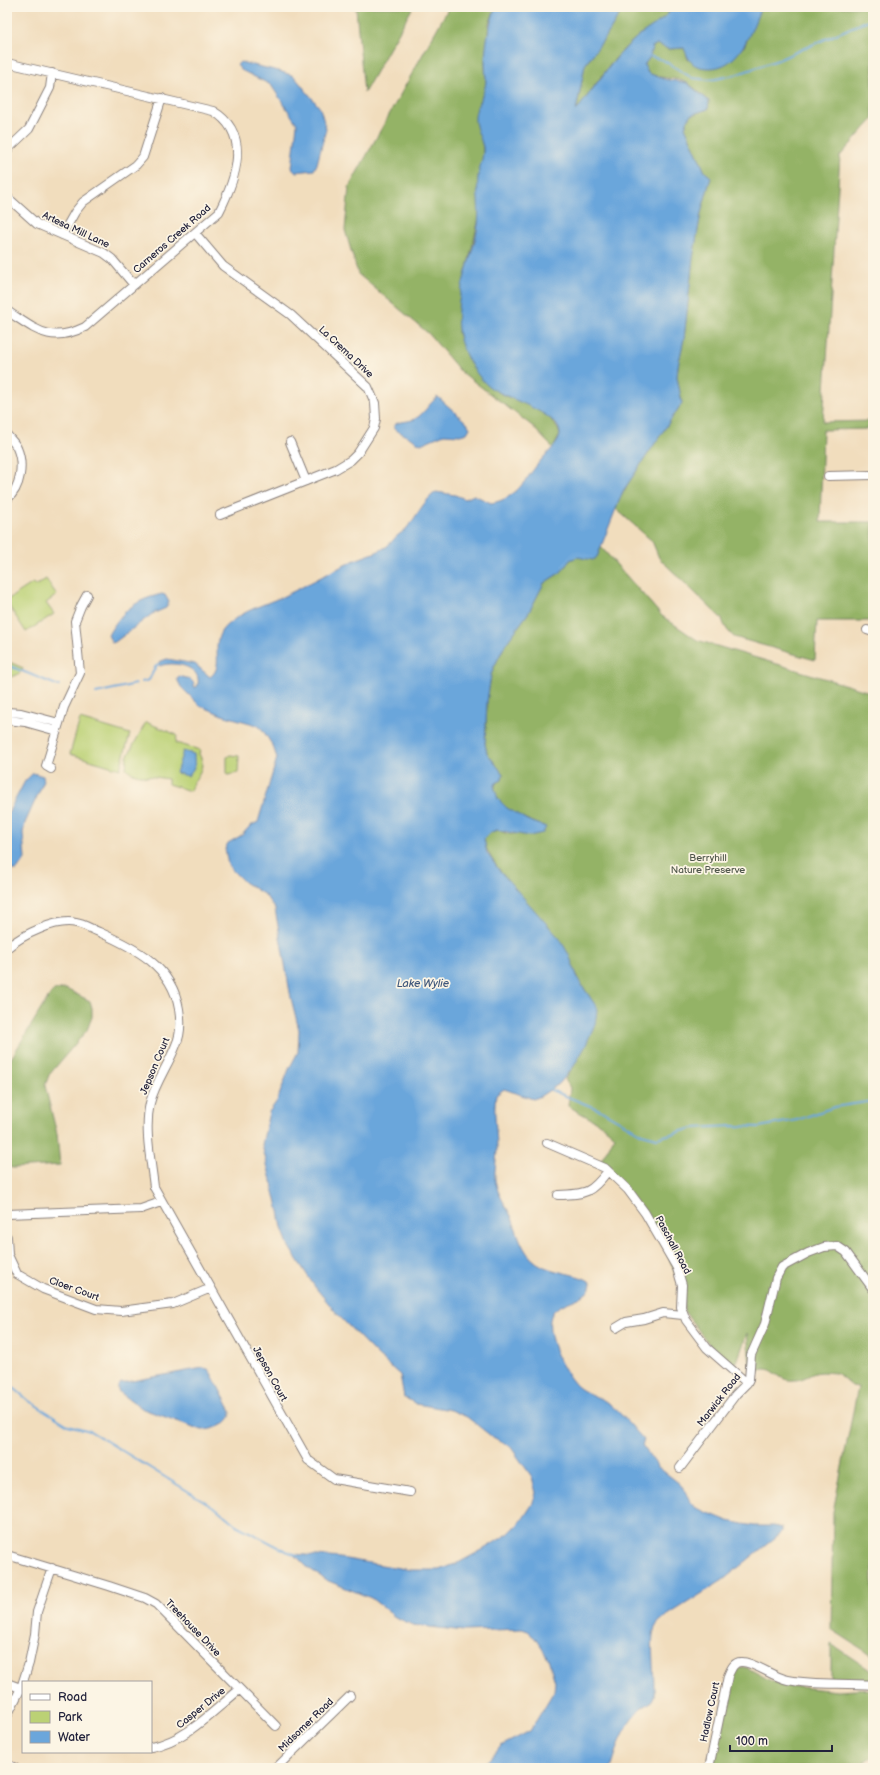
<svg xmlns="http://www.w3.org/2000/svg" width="880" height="1775" font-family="'Balsamiq Sans',sans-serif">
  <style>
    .green { fill: #bbd175; stroke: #6e7a58 }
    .forest { fill: #94b366; stroke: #5b6a50 }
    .water { fill: #6ba6db; stroke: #46648b }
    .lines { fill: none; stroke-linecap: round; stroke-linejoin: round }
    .stream { stroke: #6ba6db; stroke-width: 2 }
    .minor-casing { stroke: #8a807c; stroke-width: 10 }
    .minor { stroke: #fff; stroke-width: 8 }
    .labels { text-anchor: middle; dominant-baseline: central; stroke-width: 3.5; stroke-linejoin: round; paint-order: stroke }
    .street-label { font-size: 10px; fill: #22223b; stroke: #fcf5e5 }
    .park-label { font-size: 10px; fill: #50574c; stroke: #fcf5e5 }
    .water-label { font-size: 11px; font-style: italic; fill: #3f577b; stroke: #fcf5e5 }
  </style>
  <rect width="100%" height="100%" fill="#fcf5e5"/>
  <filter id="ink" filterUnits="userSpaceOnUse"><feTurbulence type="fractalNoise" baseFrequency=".025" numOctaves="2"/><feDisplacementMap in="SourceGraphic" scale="8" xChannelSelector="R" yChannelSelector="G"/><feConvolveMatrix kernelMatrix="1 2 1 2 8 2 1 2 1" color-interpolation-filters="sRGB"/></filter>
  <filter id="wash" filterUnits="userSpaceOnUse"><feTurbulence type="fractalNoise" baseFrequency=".012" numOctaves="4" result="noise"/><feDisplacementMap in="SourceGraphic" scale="16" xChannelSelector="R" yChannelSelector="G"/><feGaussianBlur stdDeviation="0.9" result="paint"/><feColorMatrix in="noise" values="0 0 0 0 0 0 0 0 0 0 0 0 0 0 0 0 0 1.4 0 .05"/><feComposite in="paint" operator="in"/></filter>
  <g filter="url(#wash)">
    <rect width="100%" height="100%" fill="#f1ddbd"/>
    <!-- green -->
    <path class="green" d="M46,579L57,595L46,603L54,614L26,632L7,603V600L33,583L35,586Z
      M7,661L23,668C21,675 13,676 7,678Z
      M80,719L130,734L120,769L70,754Z
      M146,722L177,735L176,743L200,750L199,754C208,769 194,777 190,791L168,784V779L148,776V777L132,773L126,768L127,757Z
      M230,755L239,756L238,773L228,775L227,773V757Z"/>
    <!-- forest -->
    <path class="forest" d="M356,7H413L364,93L356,9Z
      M449,7H496L489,24L485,62L486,87L477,107L483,149V160L478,178L480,214L461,293L458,333L468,360L501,394L538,409L550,418L558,429L560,435L553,448L531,425L460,371L429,334L358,274L345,230L349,187Z
      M624,7H673C664,22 649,27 636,38C612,58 594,87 576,112L585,65L609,32Z
      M761,7H873V119L840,156L823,422L873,421V429L823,430L820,522H873V621H817L815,660L734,637C728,632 724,626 722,619L659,558L652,541L615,508L629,482L682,403L677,377L678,366L684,338L693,258L701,213L711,177L705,172L685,127L690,115L708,109L709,101C700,94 693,85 683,81C672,77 660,79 648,73L644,65L650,57L652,47L657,44L668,49L685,48L688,60L744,47Z
      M601,547L662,616L697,640L873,693V1656L831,1629L833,1512L858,1387L852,1386L837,1373C830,1373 822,1371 815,1373C809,1375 802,1380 795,1380C773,1383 775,1357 751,1376L747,1333L737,1362L730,1365L718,1356L684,1311V1297L660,1234L600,1162L615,1136L602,1125L568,1106L570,1088L565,1079L574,1066L596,1006C580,986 572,962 560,940C557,935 551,931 548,926C532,908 485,861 484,839C500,823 497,834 513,834C523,833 534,828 544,826C529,821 486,805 496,783L502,780L503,774L487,753L485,744L487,702L491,675L494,667L505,645L529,612L544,583L561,572L570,560L577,557H597Z
      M66,989L90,1001L92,1008V1017L87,1030L49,1075L45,1086L57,1134L60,1165L12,1168L7,1166V1065L49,996L54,990Z
      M831,1644L873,1672V1681L831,1680Z
      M740,1667H746L771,1681L790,1686L837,1691L873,1689V1756L865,1761L866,1768H717L714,1763C717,1745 726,1675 740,1667Z"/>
    <!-- water -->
    <path class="water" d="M496,7H624L609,32L585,65L576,111C596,86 612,59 636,38C648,27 664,22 673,7H761C751,31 740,70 707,68C692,67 689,61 684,48L668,49L657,44L652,47L650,57L644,65L648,73L664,79L687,83L709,101L708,109L690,115L685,127L705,172L711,177L701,213L693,258L684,339L678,366L677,377L682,403L623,491L597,557L593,560L577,557L570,560L561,572L544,583L529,612L505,645L494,667L491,675L487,702L485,744L487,753L503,774L502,780L496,783L494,786L498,799L507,808L527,820L546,827L543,833L529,836L497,830L491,832L484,839L487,853L499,870L560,939L569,955L579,981L596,1006L597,1011L595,1024L585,1047L574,1066L559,1084L539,1097L533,1099L504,1089L496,1095C493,1112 497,1131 497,1149C497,1159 494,1169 495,1180C497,1193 505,1204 511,1216C518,1232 521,1252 537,1263C554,1274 578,1273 591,1282C591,1301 563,1299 553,1312C541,1329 564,1375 578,1387C585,1393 596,1396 605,1401C619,1410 632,1427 644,1440L642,1445L658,1467L680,1484L694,1507L728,1521L754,1526H773L782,1528V1532L723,1580L665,1617C660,1621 656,1624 654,1631C650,1640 655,1682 654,1696C651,1705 644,1705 639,1711C623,1726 618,1748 611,1768H481L501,1746L530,1731L554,1691L555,1682L548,1658L535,1637L528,1631L522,1629L464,1631L413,1625L395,1617L371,1598L326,1580L307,1567L294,1554L340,1558L411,1570H440L460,1562L484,1549L508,1534L522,1520L532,1505L536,1493L532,1477L510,1446L491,1436L467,1417L451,1410L416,1404L404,1397L400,1375L377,1355L339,1316L315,1287L289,1247L282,1228L279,1211L262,1145L269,1112L277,1101L289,1069L298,1052L299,1030L291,998L275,909L265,895L244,882L233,871L228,865L225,849L228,843L242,835L250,826L258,822L277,758L273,746L262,729L257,725L222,715L199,705L181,687L177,679L179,676L190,679L194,683V687H197C205,667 173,660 160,666L159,664V662L167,659L195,664L210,677C227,665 206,642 228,624C245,610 263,605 282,597C304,587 325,574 347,564C359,557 373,555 386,547C389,545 391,542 394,539C397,535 402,533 406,529C417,517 422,502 436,492L455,495L465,499L474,495L491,503C518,499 526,477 542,459C548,452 558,445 560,435C562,412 500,398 486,384C475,373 467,359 462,346C448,309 470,267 477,231C481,212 476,195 478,177C479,166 484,158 483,147C481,138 476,130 475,121C474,109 482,99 485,87C487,79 485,71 485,63C485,45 489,24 496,7Z
      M240,62L279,71L294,76L320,108L326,129L317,164L314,170L296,172L292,168L297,124L271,85L241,70L237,65Z
      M438,397L467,423L470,428L467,433L460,435L444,434L421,444L394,429V425C401,420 410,423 418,417C425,412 432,400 438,397Z
      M162,594L165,595L169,602L166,608L152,614L115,642L112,643L108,635C122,611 135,600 162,594Z
      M183,751L194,754C194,767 197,765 188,776L176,773Z
      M33,773L43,776L44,781L25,823L23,833L25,859L17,870H7V815L25,781Z
      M203,1368L208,1369L211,1373L231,1411C232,1424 213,1430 202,1430L143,1409L118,1391V1386L121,1383Z"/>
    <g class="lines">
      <!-- stream -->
      <path class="stream" d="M649,56L663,60L692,78L709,80L716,79L735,75L778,60L873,18
        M7,665L59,686
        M142,682L149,680L156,666L159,664
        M96,693L136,684
        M551,1090L600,1110L642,1134L657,1138L693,1128L733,1126L759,1127L797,1120L834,1107L873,1101
        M7,1382L29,1401L68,1425L90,1431L217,1509L236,1525L286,1551L297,1555"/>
    </g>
  </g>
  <g filter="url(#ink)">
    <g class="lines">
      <!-- minor casing -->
      <g class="minor-casing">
        <path id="minor" d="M7,63L213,111C252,134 236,179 219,212L85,327C49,344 37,330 7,311
          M7,150L29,129L50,88L52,73
          M7,197L37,224L104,253L112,259L134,285
          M195,233L223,266L291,315L368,387L375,403L376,419L374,428L358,453L351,460L336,469L220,515
          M62,235L75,212L83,202L136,165L143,157L162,98
          M7,435C10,439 15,443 17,448C24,464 21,488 7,499
          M290,442L306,481
          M828,476L873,475
          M867,630L873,632
          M7,712L21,713L59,723
          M7,720L25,722L57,731
          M51,769L46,766L64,707L80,673L75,621L81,606L87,595
          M7,948C22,935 57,918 76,923C84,924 91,929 99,932C135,948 172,966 179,1009C181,1021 181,1034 176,1045C169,1064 155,1083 150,1103C144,1130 151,1160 154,1187L308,1460L334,1479L410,1492
          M547,1143L605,1168L628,1190L645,1213L677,1268L682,1285L681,1307L686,1320L707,1348L747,1383
          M558,1195C587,1194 591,1193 608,1171
          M7,1214L141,1209L161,1202
          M7,1237L8,1255L17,1274L43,1289L96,1309L121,1311L173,1304L211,1288
          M616,1328L626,1322L644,1319L663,1313L683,1315
          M680,1468L736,1394L747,1383L749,1379L751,1355L765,1324L776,1278L782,1267L808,1253L824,1247L837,1246L846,1252L873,1289
          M7,1555L109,1586L145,1598L156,1604L276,1726
          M7,1683L23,1689
          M7,1716L21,1688L29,1663L35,1634L37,1612L52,1568
          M151,1747C187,1740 212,1712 239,1690
          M7,1764L15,1768
          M276,1768L350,1696
          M709,1768L728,1676C731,1669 734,1661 742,1662C754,1662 773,1677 788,1680C816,1686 845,1682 873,1685"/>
      </g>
      <!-- minor -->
      <use href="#minor" class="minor"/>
    </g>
  </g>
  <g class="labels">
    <!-- street labels -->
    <g class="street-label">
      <text transform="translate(76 230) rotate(25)">Artesa Mill Lane</text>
      <text transform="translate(172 239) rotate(-41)">Carneros Creek Road</text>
      <text transform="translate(346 352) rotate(43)">La Crema Drive</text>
      <text transform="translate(155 1066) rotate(-67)">Jepson Court</text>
      <text transform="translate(673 1245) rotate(62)">Paschall Road</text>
      <text transform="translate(74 1289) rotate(20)">Cloer Court</text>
      <text transform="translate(270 1374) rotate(61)">Jepson Court</text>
      <text transform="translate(719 1400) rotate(-52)">Marwick Road</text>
      <text transform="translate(193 1628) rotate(46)">Treehouse Drive</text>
      <text transform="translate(201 1708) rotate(-39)">Casper Drive</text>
      <text transform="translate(710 1712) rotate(-78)">Hadlow Court</text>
      <text transform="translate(306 1725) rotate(-44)">Midsomer Road</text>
    </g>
    <!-- park labels -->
    <g class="park-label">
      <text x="708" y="858">Berryhill<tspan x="708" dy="12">Nature Preserve</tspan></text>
    </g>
    <!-- water labels -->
    <g class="water-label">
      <text x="423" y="983">Lake Wylie</text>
    </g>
  </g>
  <!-- margin -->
  <rect width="880" height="1775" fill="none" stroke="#fcf5e5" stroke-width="24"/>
  <!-- legend -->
  <rect x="22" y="1681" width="130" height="72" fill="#fcf5e5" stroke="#a5a1a1"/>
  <rect x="30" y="1694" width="20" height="6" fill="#ffffff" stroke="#a5a1a1"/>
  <text x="58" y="1701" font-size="12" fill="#22223b">Road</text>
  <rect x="30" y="1711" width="20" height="12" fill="#bbd175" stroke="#a5a1a1"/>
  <text x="58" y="1721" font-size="12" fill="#22223b">Park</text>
  <rect x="30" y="1731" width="20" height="12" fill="#6ba6db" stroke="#a5a1a1"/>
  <text x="58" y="1741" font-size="12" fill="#22223b">Water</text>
  <!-- scale -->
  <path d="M730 1745v6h102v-6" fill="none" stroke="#22223b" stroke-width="2"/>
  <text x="736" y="1745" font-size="12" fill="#22223b" stroke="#fcf5e5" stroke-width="3" paint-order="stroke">100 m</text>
</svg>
